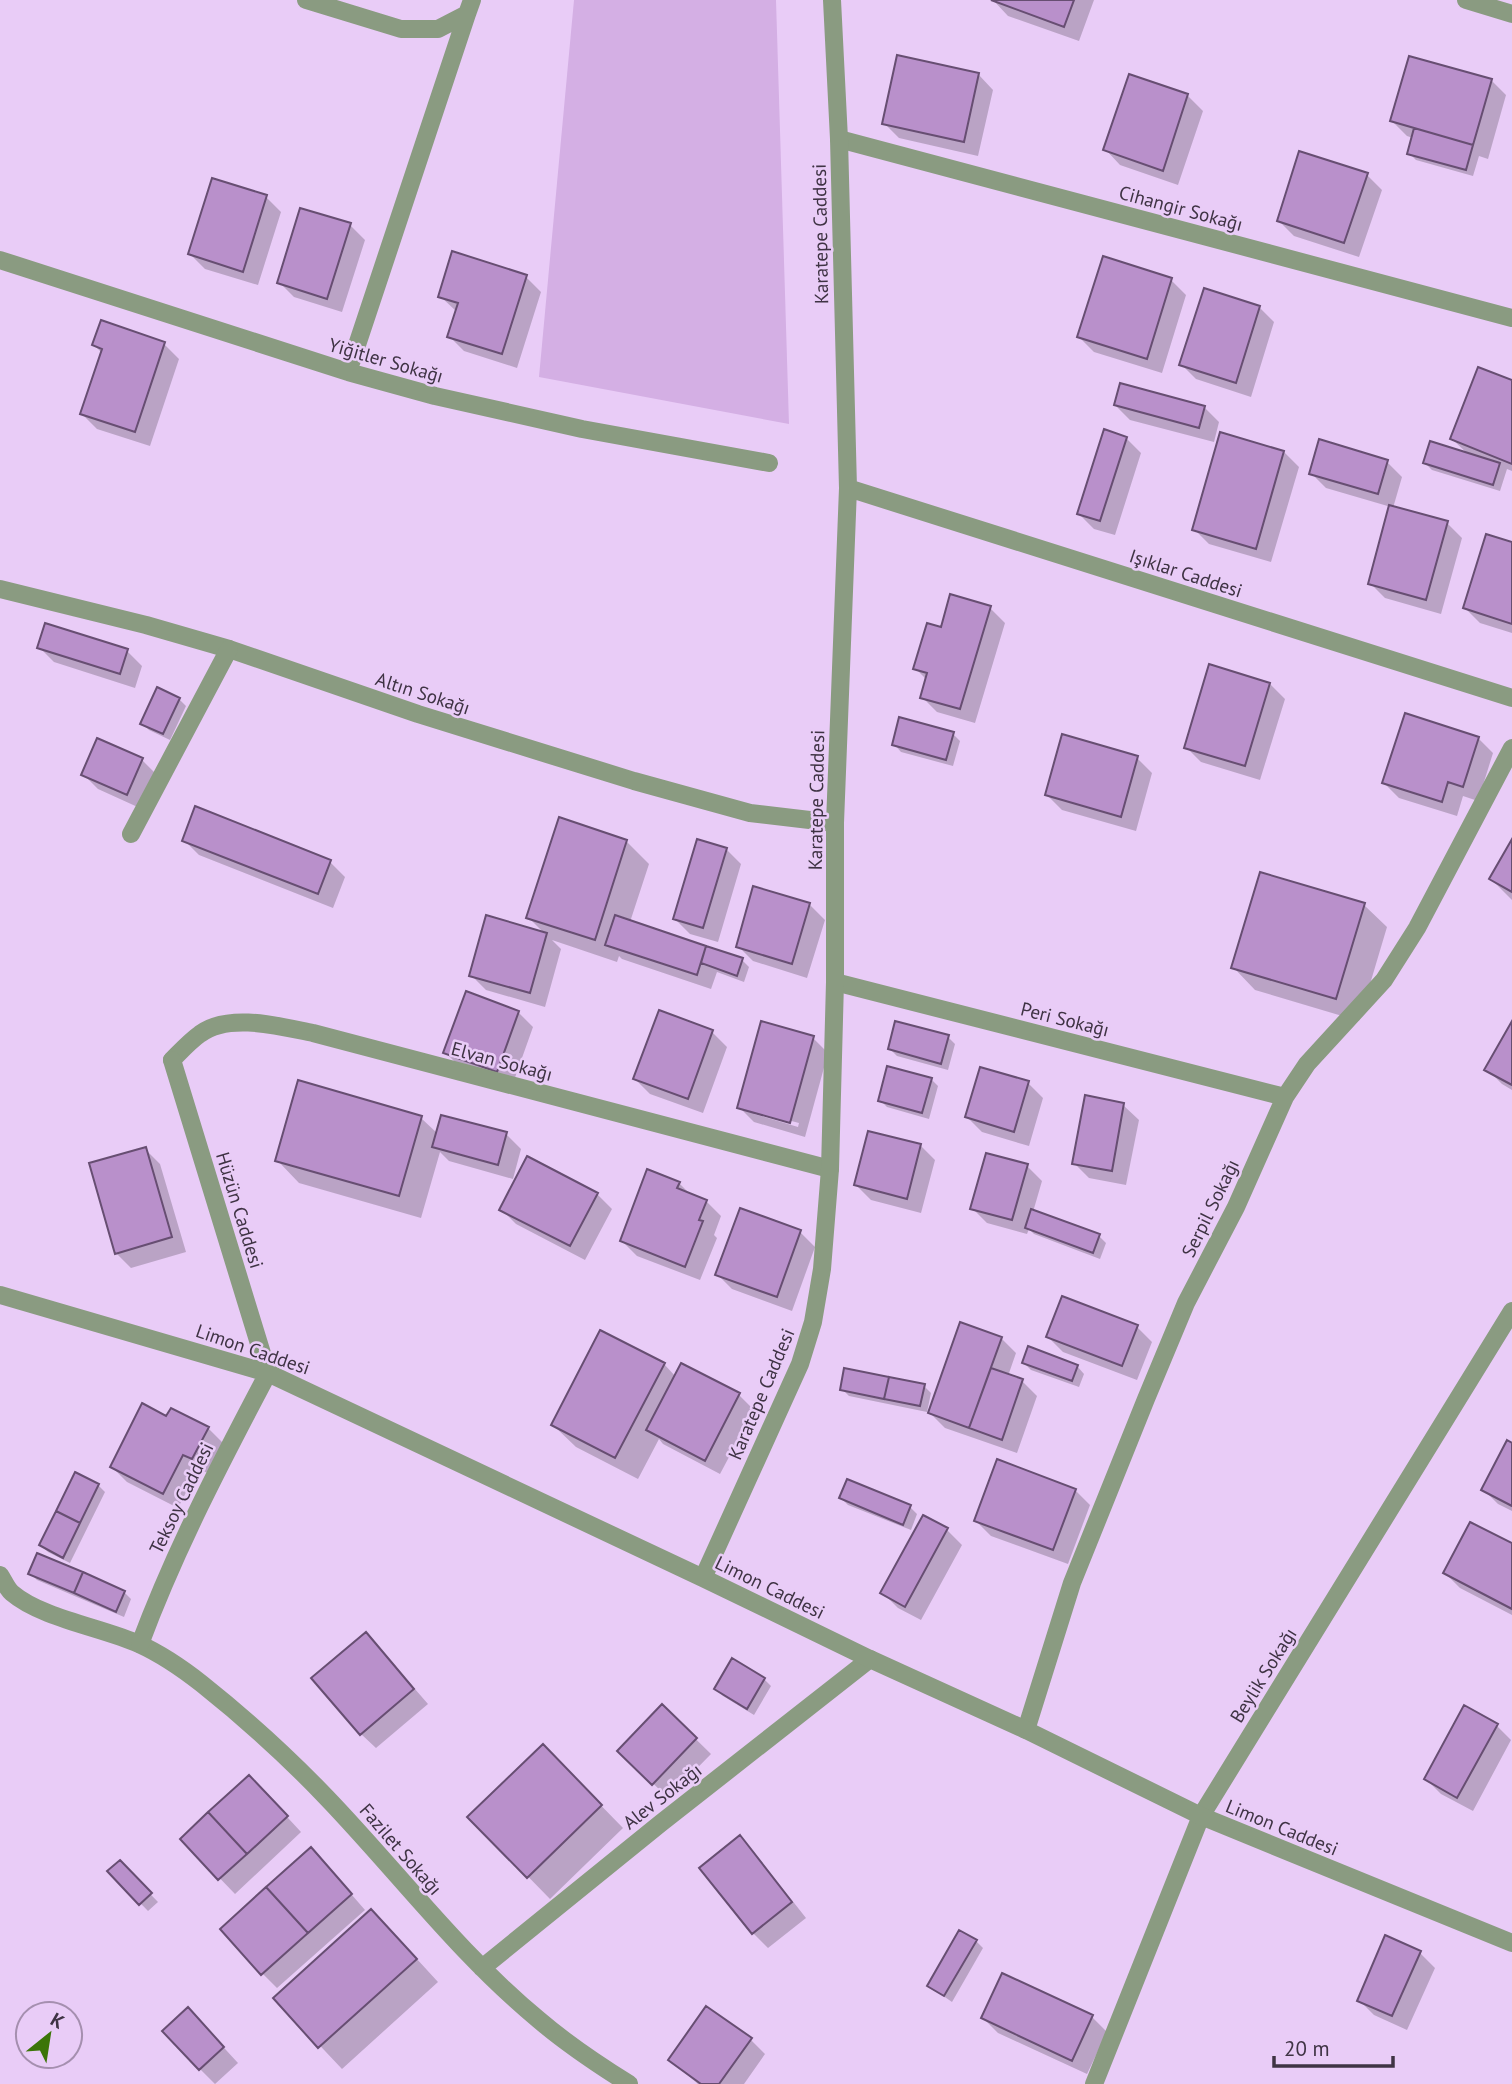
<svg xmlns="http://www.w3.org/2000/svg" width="1512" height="2084" font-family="'PT Sans',sans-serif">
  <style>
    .green { fill: #d4afe4 }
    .shadow { fill: #0003; fill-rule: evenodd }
    .building { fill: #b990cb; stroke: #674e72; stroke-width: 2 }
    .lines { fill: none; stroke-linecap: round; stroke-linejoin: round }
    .minor { stroke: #8a9b81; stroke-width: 18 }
    .tertiary { stroke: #8a9b81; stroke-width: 18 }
    .labels { text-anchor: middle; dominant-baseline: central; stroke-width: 5; stroke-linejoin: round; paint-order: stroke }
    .street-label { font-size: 19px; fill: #3f3344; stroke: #e9ccf7 }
  </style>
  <rect width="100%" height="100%" fill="#e9ccf7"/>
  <!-- green -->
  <path class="green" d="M574,0H776L789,424L539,377Z"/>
  <!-- shadow -->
  <path class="shadow" d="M993,0H1094L1079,41L1008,16Z
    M978,74L993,90L978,156L899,138L884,123Z
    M1130,76L1188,96L1203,111L1178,185L1120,165L1106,150Z
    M1491,80L1506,95L1488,159L1479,156L1473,176L1416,160L1409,153L1413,138L1407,136L1392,121Z
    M1367,175L1382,190L1359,257L1294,236L1279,221Z
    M266,197L281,212L258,285L205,269L190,254Z
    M350,225L365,240L342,312L294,297L279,282Z
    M526,277L541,292L517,368L464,351L449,336L457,312L440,296Z
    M1171,280L1186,295L1162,373L1094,352L1079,337Z
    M1259,307L1274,322L1251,397L1196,379L1181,364Z
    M164,344L179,359L150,446L97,429L82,414L102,353L94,345Z
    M1512,382V471L1507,469L1500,491L1432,470L1425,463L1469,455L1452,439Z
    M1115,405L1204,407L1219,422L1214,442L1130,420Z
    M1126,438L1141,453L1115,535L1094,529L1079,514Z
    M1284,452L1299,467L1271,562L1209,544L1194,529Z
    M1387,462L1402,477L1393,508L1447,523L1462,538L1441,614L1385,598L1370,583L1391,507L1326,488L1311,473Z
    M1512,544V633L1480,623L1465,608Z
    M990,608L1005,623L975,723L937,712L922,697L927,680L915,668L942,629Z
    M39,647L127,651L142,666L135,688L54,662Z
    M1270,684L1285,699L1260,780L1201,762L1186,747Z
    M179,699L186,706L170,740L149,730L142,723Z
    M953,734L960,741L953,766L901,752L894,744Z
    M1478,738L1493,753L1478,801L1463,796L1457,816L1399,798L1384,783Z
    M1137,758L1152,773L1136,831L1062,810L1047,795Z
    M142,760L157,775L142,809L98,789L83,774Z
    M196,809L330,862L345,877L333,908L199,855L184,840Z
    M626,841L649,864L630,922L742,960L749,967L744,982L717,972L711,989L622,959L619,956L617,962L552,940L561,949L545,1007L486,990L471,975L545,934L528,917Z
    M1512,842V900L1491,879Z
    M726,849L741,864L718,942L690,934L675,919Z
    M754,889L810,905L825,920L807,978L753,961L738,946Z
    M1364,905L1387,927L1359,1021L1255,990L1233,967Z
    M518,1012L533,1027L512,1086L460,1067L445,1052Z
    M660,1012L712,1032L727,1047L703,1113L650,1094L635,1079Z
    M1512,1025V1090L1502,1084L1487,1069Z
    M948,1037L955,1044L948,1070L897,1056L890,1049Z
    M813,1038L828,1053L805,1137L754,1122L739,1107ZM754,1111L799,1123L798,1127L754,1114Z
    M931,1079L938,1086L929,1119L887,1107L880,1100Z
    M1028,1083L1043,1098L1029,1146L982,1132L967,1117Z
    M1123,1105L1139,1120L1126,1185L1089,1178L1074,1163Z
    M421,1118L438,1134H506L521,1149L513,1179L449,1161L440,1152L421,1218L299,1183L277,1160Z
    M920,1145L935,1160L921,1213L871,1200L856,1185Z
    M145,1149L160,1164L186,1252L131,1268L116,1253Z
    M1027,1166L1042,1181L1033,1212L1099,1236L1106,1243L1100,1259L1034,1234L1029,1229L1027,1234L987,1223L972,1208Z
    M679,1183L691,1195L706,1201L721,1216L714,1235L717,1238L700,1280L637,1256L622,1241Z
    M597,1194L612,1209L585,1260L516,1224L501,1209Z
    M800,1232L815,1247L792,1311L732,1289L717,1274Z
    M1137,1327L1152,1342L1137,1380L1063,1352L1048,1337Z
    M1001,1338L1016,1353L1008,1376L1022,1381L1037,1396L1017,1453L945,1428L930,1413Z
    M1024,1363L1077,1366L1084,1374L1079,1387L1031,1370Z
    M664,1364L676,1377L739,1395L754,1410L720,1474L663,1444L659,1439L638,1479L576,1447L553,1425Z
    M924,1386L931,1393L927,1412L849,1396L842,1389Z
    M167,1418L208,1428L223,1443L208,1473L198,1469L178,1508L127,1482L112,1467Z
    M1512,1445V1511L1498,1504L1483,1489Z
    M76,1475L98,1485L105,1492L70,1563L48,1552L41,1545Z
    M1075,1490L1090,1505L1068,1564L991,1536L976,1521Z
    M841,1498L910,1507L917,1514L911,1530L848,1505Z
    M947,1530L962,1545L921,1620L898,1608L883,1593Z
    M1512,1545V1615L1460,1588L1445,1573Z
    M30,1573L124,1592L131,1599L124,1617L37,1580Z
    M381,1650L428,1704L376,1748L361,1734Z
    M764,1679L771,1686L754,1715L723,1696L716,1689Z
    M662,1706L711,1754L668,1798L620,1751Z
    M1496,1725L1511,1740L1473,1811L1441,1794L1426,1779Z
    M543,1746L623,1828L550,1899L470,1817Z
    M264,1792L301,1832L235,1894L182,1839Z
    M739,1837L754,1852L806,1918L768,1948L753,1933Z
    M120,1863L158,1902L148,1911L110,1872Z
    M325,1864L365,1910L277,1988L262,1973Z
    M394,1934L438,1982L342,2069L275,1998Z
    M976,1941L983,1948L952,2002L929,1986Z
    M1420,1953L1435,1968L1407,2030L1374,2015L1359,2000Z
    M1092,2017L1107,2032L1087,2074L998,2033L983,2018Z
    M203,2025L238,2063L215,2084L200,2069Z
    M750,2039L765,2054L744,2084H698L670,2060Z"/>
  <!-- building -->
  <path class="building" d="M991,0H1074L1064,27Z
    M897,55L979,73L964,142L882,124Z
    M1409,56L1492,79L1473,145L1390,121Z
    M1129,74L1188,94L1163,171L1103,150Z
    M1414,128L1473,145L1466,170L1407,154Z
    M1299,151L1368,173L1344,243L1277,221Z
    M212,178L267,195L243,272L188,254Z
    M300,208L351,223L327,299L277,283Z
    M452,251L527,275L502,354L447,337L458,303L438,297Z
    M1103,256L1172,278L1147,359L1077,337Z
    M1204,288L1260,306L1236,383L1179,365Z
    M101,320L165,342L135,432L80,414L102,349L92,345Z
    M1478,367L1512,380V464L1450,439Z
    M1120,383L1205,406L1199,428L1114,405Z
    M1104,429L1127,437L1100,521L1077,514Z
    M1220,432L1284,451L1256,549L1192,530Z
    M1319,439L1388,460L1378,494L1309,474Z
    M1430,441L1500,463L1493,485L1423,463Z
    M1389,505L1448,521L1426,600L1368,584Z
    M1486,534L1512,542V624L1463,608Z
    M950,594L991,606L960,709L920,698L927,673L913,669L927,623L941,627Z
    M45,623L128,649L120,674L37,648Z
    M1209,664L1270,683L1245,766L1184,748Z
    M157,687L180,698L163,734L140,724Z
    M1405,713L1479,737L1463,787L1448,782L1442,802L1382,783Z
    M899,717L954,732L946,760L892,745Z
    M1062,734L1138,756L1121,817L1045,795Z
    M97,738L143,758L127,795L81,775Z
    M195,806L331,860L318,894L182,841Z
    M559,817L627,840L595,940L526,918Z
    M697,839L727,848L703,928L673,919Z
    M1512,839V892L1489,879Z
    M1260,872L1365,903L1336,999L1231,968Z
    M753,886L810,903L792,964L736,947Z
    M486,915L547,933L530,993L469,976Z
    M615,915L706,946L697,975L605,945Z
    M706,946L743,958L737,976L701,963Z
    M466,991L519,1011L497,1072L443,1053Z
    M659,1010L713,1030L688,1099L633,1079Z
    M761,1021L814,1036L790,1123L737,1108Z
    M895,1021L949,1035L941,1064L888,1049Z
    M1512,1021V1085L1484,1070Z
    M887,1066L932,1078L922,1113L878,1101Z
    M980,1067L1029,1081L1014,1132L965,1117Z
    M298,1080L422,1116L399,1196L275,1161Z
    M1085,1095L1124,1103L1112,1171L1072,1164Z
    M441,1115L507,1132L498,1165L432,1147Z
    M868,1131L921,1144L907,1199L854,1185Z
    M146,1147L172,1237L115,1254L89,1163Z
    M986,1153L1028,1164L1012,1220L970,1209Z
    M527,1156L598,1193L570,1246L499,1210Z
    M647,1169L680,1182L677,1188L707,1200L699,1220L703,1221L685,1267L620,1241Z
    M740,1208L801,1230L777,1297L715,1275Z
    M1031,1209L1100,1234L1093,1253L1025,1228Z
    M1062,1296L1138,1325L1122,1366L1046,1337Z
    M960,1322L1002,1337L969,1428L928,1413Z
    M600,1330L665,1363L615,1458L551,1425Z
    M1028,1346L1078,1365L1072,1381L1022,1363Z
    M681,1363L740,1393L705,1461L646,1430Z
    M844,1368L889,1377L884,1399L840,1390Z
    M991,1368L1023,1379L1002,1440L969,1428Z
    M889,1377L925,1384L920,1406L884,1399Z
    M142,1403L166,1416L171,1408L209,1427L192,1459L183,1455L163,1494L110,1467Z
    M1507,1440L1512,1443V1506L1481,1490Z
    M997,1459L1076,1489L1053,1550L974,1521Z
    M75,1472L99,1484L80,1523L56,1511Z
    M847,1479L911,1505L903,1525L839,1498Z
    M56,1511L80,1523L63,1558L39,1545Z
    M923,1515L948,1528L905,1607L880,1593Z
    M1470,1522L1512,1543V1609L1443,1573Z
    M37,1553L83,1572L74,1593L28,1574Z
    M83,1572L125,1591L116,1612L74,1593Z
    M366,1632L414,1689L360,1735L311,1678Z
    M732,1658L765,1678L747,1709L714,1689Z
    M662,1704L697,1738L652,1785L617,1751Z
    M1464,1705L1498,1724L1457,1798L1424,1779Z
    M543,1744L602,1805L527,1878L467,1817Z
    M249,1775L288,1816L247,1854L208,1812Z
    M208,1812L247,1854L218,1880L180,1839Z
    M740,1835L792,1902L752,1934L699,1868Z
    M311,1847L352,1894L308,1933L266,1887Z
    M120,1860L152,1893L139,1905L107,1871Z
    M266,1887L308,1933L261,1975L220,1929Z
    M371,1909L417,1959L318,2048L273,1998Z
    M959,1930L977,1940L944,1996L927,1986Z
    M1385,1935L1421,1951L1392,2016L1357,2001Z
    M1002,1973L1093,2015L1072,2061L981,2018Z
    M706,2006L752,2038L719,2084H701L668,2060Z
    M188,2007L224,2047L199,2070L162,2031Z"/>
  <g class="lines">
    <!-- minor -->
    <path class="minor" d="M306,0L401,29H438L467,14L472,0
      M839,139L1512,318
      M0,260L348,372L435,396L582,429L769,463
      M348,372L467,14
      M0,589L146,625L229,649L418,714L634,781L750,813L835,823
      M835,982L1285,1097
      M172,1060C181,1051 190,1041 200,1034C229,1012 282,1027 313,1033L830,1169
      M0,1575C4,1581 7,1589 12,1593C41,1618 103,1628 139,1644C161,1654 183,1669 202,1684C246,1719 288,1757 327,1798C398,1872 459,1954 539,2020C567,2044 597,2064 629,2084
      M1026,1730L1072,1583L1146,1399L1186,1303L1236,1207L1285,1097L1307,1064L1384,980L1417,928L1512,748
      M482,1968L661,1823L870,1659
      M1094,2084L1201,1816L1512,1311"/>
    <!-- tertiary -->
    <path class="tertiary" d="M1466,0L1512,14
      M848,488L1512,698
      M131,834L229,649
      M0,1295L268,1373L703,1578L870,1659L1026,1730L1201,1816L1512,1943
      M703,1578L800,1364L813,1322L822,1269L830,1169L835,982V823L848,488L839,139L832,0
      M140,1644C175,1550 221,1462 268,1373L172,1060"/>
  </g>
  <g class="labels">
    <!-- street labels -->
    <g class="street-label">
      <text transform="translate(1181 208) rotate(15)">Cihangir Sokağı</text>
      <text transform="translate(820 234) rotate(-91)">Karatepe Caddesi</text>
      <text transform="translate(386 360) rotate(16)">Yiğitler Sokağı</text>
      <text transform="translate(1186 573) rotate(18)">Işıklar Caddesi</text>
      <text transform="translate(423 693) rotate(18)">Altın Sokağı</text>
      <text transform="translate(816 800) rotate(-89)">Karatepe Caddesi</text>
      <text transform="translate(1065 1019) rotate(14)">Peri Sokağı</text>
      <text transform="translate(502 1061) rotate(15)">Elvan Sokağı</text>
      <text transform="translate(1210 1208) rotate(-64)">Serpil Sokağı</text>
      <text transform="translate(240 1210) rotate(73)">Hüzün Caddesi</text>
      <text transform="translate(253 1349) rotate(19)">Limon Caddesi</text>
      <text transform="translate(761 1394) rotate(-67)">Karatepe Caddesi</text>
      <text transform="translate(181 1498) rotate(-64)">Teksoy Caddesi</text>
      <text transform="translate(770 1587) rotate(26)">Limon Caddesi</text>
      <text transform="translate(1263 1675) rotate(-58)">Beylik Sokağı</text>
      <text transform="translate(662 1796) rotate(-38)">Alev Sokağı</text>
      <text transform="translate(1282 1827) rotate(22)">Limon Caddesi</text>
      <text transform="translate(401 1849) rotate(49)">Fazilet Sokağı</text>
    </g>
  </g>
  <!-- north arrow -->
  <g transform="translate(49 2035) rotate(30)"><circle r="33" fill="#e9ccf7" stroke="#a58faf" stroke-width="2"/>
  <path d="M0-5L12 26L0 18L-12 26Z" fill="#3c7508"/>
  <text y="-10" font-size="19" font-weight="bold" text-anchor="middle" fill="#3f3344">K</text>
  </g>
  <!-- scale -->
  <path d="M1274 2056v10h119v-10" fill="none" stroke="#3f3344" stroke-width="3.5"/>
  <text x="1284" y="2056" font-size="21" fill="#3f3344" stroke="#e9ccf7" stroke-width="5" paint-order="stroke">20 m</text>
</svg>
